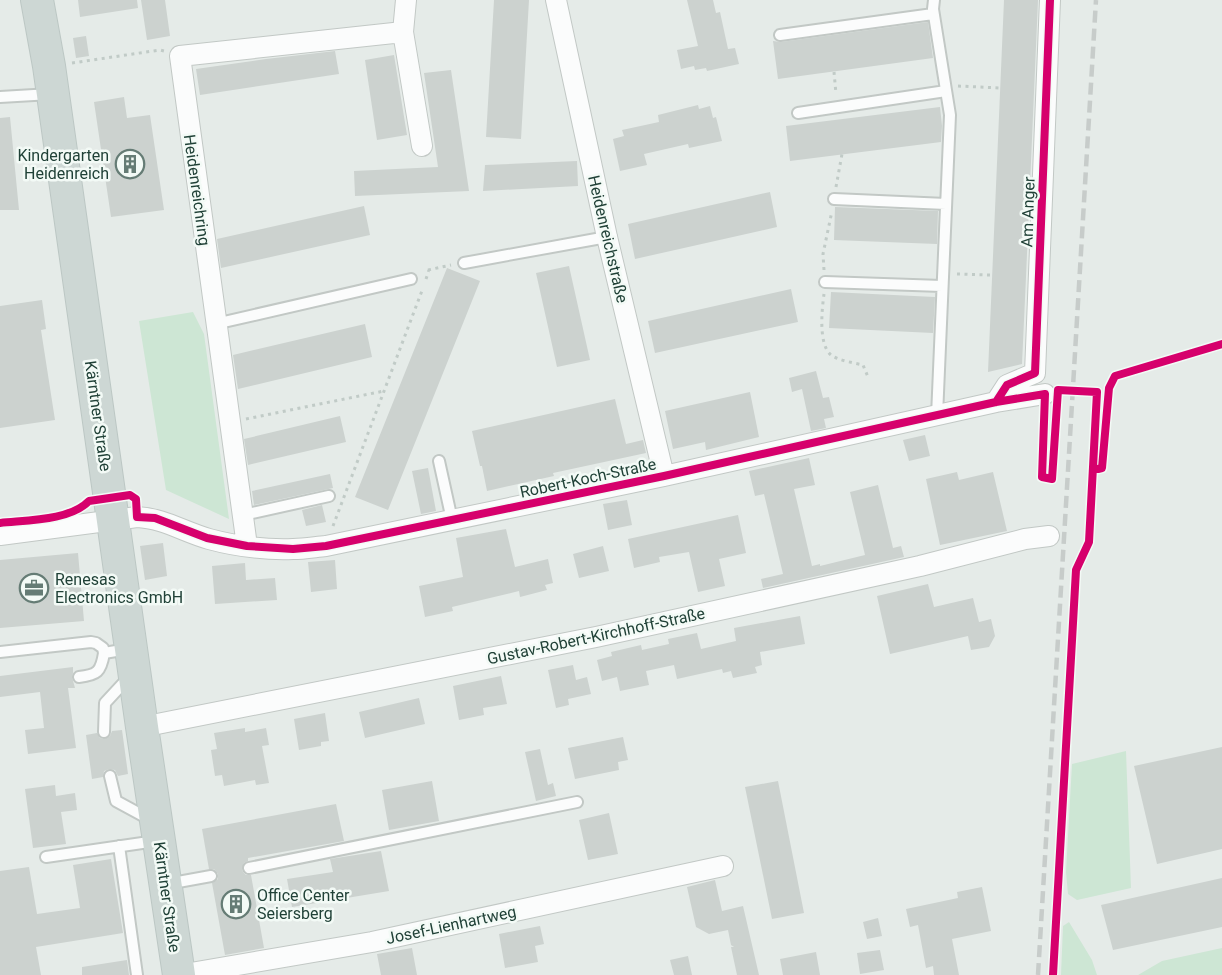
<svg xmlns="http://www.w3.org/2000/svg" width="1222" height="975" font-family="Roboto,sans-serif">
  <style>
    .green { fill: #cde6d4 }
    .building { fill: #ccd2cf }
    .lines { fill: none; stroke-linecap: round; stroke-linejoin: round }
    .service-casing { stroke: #c2c8c5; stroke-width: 14 }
    .minor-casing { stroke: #c2c8c5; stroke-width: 22 }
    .primary-casing { stroke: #bcc7c4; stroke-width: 34 }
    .path { stroke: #c1cbc7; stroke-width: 3; stroke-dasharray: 3 4.5; stroke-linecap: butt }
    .service { stroke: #fbfcfc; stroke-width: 10 }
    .minor { stroke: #fbfcfc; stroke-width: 20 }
    .primary { stroke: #cdd7d4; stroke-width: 32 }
    .rail { stroke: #c7ccca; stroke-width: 4.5; stroke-dasharray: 12 6; stroke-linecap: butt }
    .cycleway-casing { stroke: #f3faf6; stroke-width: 11 }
    .cycleway { stroke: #d6006c; stroke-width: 8 }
    .labels { text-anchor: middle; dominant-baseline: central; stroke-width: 5; stroke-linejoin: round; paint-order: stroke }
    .poi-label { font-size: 16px; fill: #204137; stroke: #f3faf6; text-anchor: start }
    .street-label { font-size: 16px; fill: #204137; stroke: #f3faf6 }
  </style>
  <rect width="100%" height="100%" fill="#e5ebe8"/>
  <!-- green -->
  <path class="green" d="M193,312L204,334L229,519L166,490L139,321Z
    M1126,751L1131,888L1077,900L1068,894L1066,872L1072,764Z
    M1069,922L1092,960L1097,975H1061L1063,926Z
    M1222,948V975H1138L1162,961Z"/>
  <!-- building -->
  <path class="building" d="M78,0H137L138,8L80,17Z
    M141,0H165L170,36L147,40Z
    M494,0H529L521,139L486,137Z
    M687,0H713L716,13L720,12L728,49L735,48L739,64L707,71L706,68L695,70L694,66L681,69L677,50L698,46Z
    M1004,0H1038L1026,277L1022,364L988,372Z
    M928,22L933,58L778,79L773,41L781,42Z
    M86,36L89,56L76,58L73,38Z
    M335,51L339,74L200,95L196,69L266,59Z
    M394,55L407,135L377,140L365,60Z
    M451,70L469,191L355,196L354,171L438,167L424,73Z
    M124,97L127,118L150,115L164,210L111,217L94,102Z
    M698,105L699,109L710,106L713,118L716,117L722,141L689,148L688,144L644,154L647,165L620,171L613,139L624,136L622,130L659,122L658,115Z
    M940,107L942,126L941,142L790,161L786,126Z
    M10,117L19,210H0V118Z
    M577,161L578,186L483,191L485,165Z
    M770,192L777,227L635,259L628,224Z
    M364,206L370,235L221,268L217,239Z
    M835,207L938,211L937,244L834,240Z
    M569,266L590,360L557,367L536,273Z
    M447,268L480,281L388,510L355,497Z
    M791,289L798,322L655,353L648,321Z
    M831,292L935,297L933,333L829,328Z
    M42,300L46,329L41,330L55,420L0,428V306Z
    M365,324L372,357L238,389L233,355Z
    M816,371L823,398L829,397L834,417L824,419L826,428L811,431L802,389L792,392L789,378Z
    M750,392L759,437L706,450L705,442L673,449L665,411Z
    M615,399L626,444L643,440L646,453L553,473L554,476L487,491L482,466H480L472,431Z
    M340,416L346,442L248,465L244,439Z
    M925,435L930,456L909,461L903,440Z
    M809,458L815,485L794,489L812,566L820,564V566L865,555L850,492L878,485L893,548L901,546L904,557L763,588L761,579L783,574L764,494L755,496L749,471Z
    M428,468L436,511L421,514L412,471Z
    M957,472L959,480L993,472L1007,531L940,545L926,479Z
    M330,474L333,488L254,505L252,491Z
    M627,500L632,525L608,530L603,504Z
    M322,505L326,522L306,526L302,510Z
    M738,515L746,553L719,559L725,586L698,592L689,552L659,557L660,562L634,568L628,539Z
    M506,529L515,567L548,559L553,583L545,585L547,590L520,597L519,591L452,607L453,611L425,617L419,586L463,577L456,538Z
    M163,543L167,576L145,580L140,546Z
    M603,546L609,571L579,578L573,554Z
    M78,553L84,621L0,628V560Z
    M335,560L337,589L311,592L308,562Z
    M245,563L246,580L275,578L277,600L215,604L212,566Z
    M928,584L934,607L973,598L979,622L991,619L995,636L989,647L971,650L968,636L890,654L877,596Z
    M800,616L805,644L760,652L762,665L755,667L757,673L733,678L731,671L723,673L722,669L677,679L674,665L646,671L649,685L620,691L617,677L602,681L597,660L612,656L611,652L641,645L642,650L669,644L668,639L697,633L701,649L736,641L734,628Z
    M573,665L576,680L587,677L591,694L568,699L569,705L556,708L548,670Z
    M73,667V673L72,677L75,688H68L76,748L28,754L25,730L44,728L40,692L0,697V676Z
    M501,676L507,704L483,708L484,715L459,720L453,686Z
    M419,698L425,724L365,738L359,712Z
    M325,713L329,741L321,742V746L299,750L294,719Z
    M245,728V732L266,728L269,745L262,746L269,783L256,785L255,780L224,786L222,775L215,776L211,750L217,749L214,733Z
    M122,730L128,774L118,776L115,770L109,769L104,771L103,777L92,779L86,735L97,733L100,738L104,739L110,736L112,731Z
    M623,737L628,760L618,762L619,770L575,779L568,748Z
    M1222,747V849L1157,864L1134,766Z
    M540,749L548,785L553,783L556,796L536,801L525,752Z
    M432,781L439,821L389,830L382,790Z
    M778,781L804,913L772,919L745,787Z
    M55,785L56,796L75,793L77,810L61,812L66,844L33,848L25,789Z
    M336,804L344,841L248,858V861L244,863L242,869L243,872L246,875H251L264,948L225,955L212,883L218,879V874L214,869H209L202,829Z
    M609,813L618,854L588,860L579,820Z
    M381,851L389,891L292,907L287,879L333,872L330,859Z
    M111,859L123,933L36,947L41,975H0V871L29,867L37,914L80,908L73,865Z
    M1222,878V927L1113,950L1101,905Z
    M715,880L722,911L743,906L759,975H737L731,947H734L731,945L728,930L709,934L696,927L687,887Z
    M982,887L991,931L952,939L959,975H934L933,966L926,968L918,925L910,927L906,909L958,898L957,892Z
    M878,918L882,936L867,939L863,922Z
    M540,926L544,944L535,946L538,962L505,968L499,934Z
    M412,948L417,975H381L377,954Z
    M880,950L884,970L860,974L857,953Z
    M816,952L820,975H783L780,959Z
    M688,956L692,975H674L670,960Z
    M127,960L129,975H82V967Z"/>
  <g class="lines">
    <!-- service casing -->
    <g class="service-casing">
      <path id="service" d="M934,0L933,9L950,115L937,416
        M780,35L933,14
        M0,97L51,94
        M798,113L946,91
        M834,199L946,204
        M464,263L607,237
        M825,282L942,286
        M215,324L411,279
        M439,461L452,520
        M243,515L329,496
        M0,652L91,642L96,643L103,648L104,653L128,649
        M79,677C97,675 101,672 104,653
        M104,732L105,703L130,676
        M110,776L116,801L151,820
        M119,846L137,975
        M46,857L156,841
        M249,868L577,802
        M167,884L211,876"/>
    </g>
    <!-- minor casing -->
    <g class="minor-casing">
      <path id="minor" d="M406,0L403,32L422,146
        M556,0L607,237L664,476
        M996,402L1007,385L1035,373L1050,0
        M0,535L137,517C163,518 184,532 209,539C235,546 266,550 293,549C304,549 315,547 326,546L664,476L996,402L1045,394
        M247,546L180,56L403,32
        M142,727L596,637L920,566L1025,539L1049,536
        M179,975L372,942L723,866"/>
    </g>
    <!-- primary casing -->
    <g class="primary-casing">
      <path id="primary" d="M37,0L49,66L142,727L179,975"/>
    </g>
    <!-- path -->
    <path class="path" d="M72,63L160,50L164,51
      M834,72L836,94
      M958,86L1000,88
      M836,187L842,154
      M428,270L451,265
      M824,270L823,254L832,211
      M957,274L991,275
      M426,279L429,270
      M824,294C822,309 818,344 831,355C837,360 854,363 863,365L868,377
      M246,419L384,391
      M333,526L423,288"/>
    <!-- service -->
    <use href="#service" class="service"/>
    <!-- minor -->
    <use href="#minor" class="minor"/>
    <!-- primary -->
    <use href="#primary" class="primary"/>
    <!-- rail -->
    <path class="rail" d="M1038,975L1096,0"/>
    <!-- cycleway casing -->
    <g class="cycleway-casing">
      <path id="cycleway" d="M996,402L1007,385L1035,373L1050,0
        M1098,469L1102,468L1109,388L1115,376L1222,344
        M0,523C27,520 69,521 89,501L130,495L136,499L137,517L155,518L207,538L247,546L293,549L326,546L664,476L996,402L1045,394L1042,477L1052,479L1058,390L1097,392L1089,542L1076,570L1053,975"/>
    </g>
    <!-- cycleway -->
    <use href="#cycleway" class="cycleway"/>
  </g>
  <!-- icons -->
  <defs>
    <g id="building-ring" transform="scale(1.5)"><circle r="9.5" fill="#f3faf6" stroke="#657c75" stroke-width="1.5"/><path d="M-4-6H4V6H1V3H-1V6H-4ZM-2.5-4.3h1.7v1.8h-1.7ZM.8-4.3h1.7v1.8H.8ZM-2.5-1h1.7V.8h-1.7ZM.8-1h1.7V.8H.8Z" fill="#657c75"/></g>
    <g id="office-ring" transform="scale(1.5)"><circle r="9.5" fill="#f3faf6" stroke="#657c75" stroke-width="1.5"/><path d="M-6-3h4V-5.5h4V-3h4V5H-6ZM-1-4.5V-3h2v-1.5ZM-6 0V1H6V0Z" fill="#657c75"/></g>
  </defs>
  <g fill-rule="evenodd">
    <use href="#building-ring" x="130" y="164"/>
    <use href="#office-ring" x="34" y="588"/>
    <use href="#building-ring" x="236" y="904"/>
  </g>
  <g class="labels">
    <!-- poi labels -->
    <g class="poi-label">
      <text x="109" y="155" text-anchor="end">Kindergarten<tspan x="109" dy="18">Heidenreich</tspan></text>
      <text x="55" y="579">Renesas<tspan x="55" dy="18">Electronics GmbH</tspan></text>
      <text x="257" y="895">Office Center<tspan x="257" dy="18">Seiersberg</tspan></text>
    </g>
    <!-- street labels -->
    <g class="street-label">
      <text transform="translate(197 190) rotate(82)">Heidenreichring</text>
      <text transform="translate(1028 212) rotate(-88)">Am Anger</text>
      <text transform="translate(608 239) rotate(77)">Heidenreichstraße</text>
      <text transform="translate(98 416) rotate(82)">Kärntner Straße</text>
      <text transform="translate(588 478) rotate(-12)">Robert-Koch-Straße</text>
      <text transform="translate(596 636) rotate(-12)">Gustav-Robert-Kirchhoff-Straße</text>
      <text transform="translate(167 897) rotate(82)">Kärntner Straße</text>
      <text transform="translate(451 925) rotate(-12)">Josef-Lienhartweg</text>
    </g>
  </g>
</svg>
